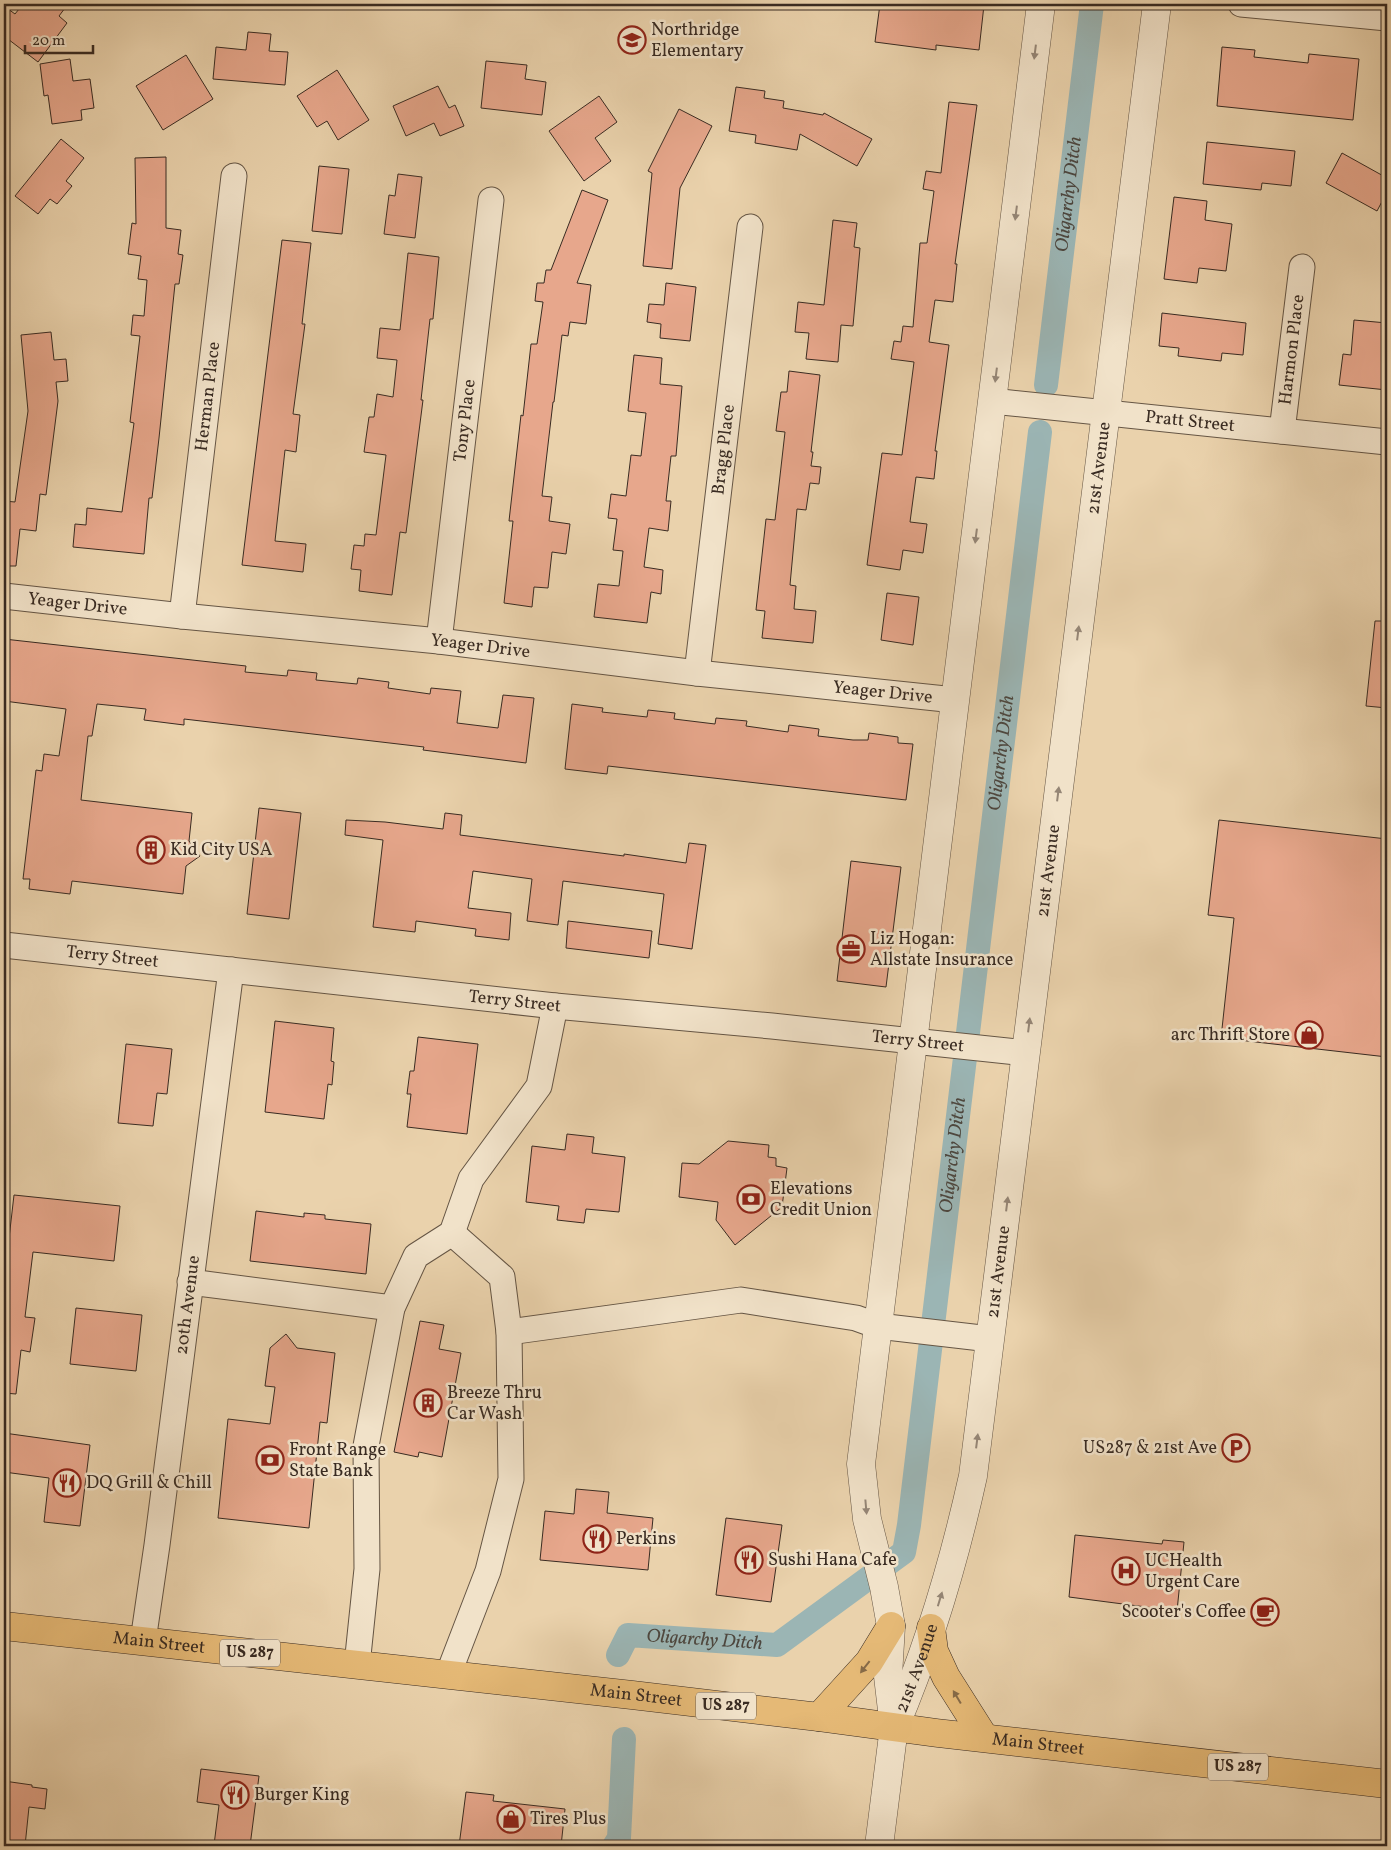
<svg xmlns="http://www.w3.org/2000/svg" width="1391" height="1850" font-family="Vollkorn,serif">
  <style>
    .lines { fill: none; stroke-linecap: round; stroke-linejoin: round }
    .canal { stroke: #9bb5b4; stroke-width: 24 }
    .building { fill: #e7a78c; stroke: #392b22 }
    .minor-casing { stroke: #655544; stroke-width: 27 }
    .tertiary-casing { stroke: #655544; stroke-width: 29 }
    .trunk-casing { stroke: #392b22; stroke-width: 29 }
    .minor { stroke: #f1e2c9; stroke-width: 25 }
    .tertiary { stroke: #f1e2c9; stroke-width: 28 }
    .trunk { stroke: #e5b976; stroke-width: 28 }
    .oneway { fill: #958676 }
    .oneway2 { fill: #866b48 }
    .labels { text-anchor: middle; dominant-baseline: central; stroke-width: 5; stroke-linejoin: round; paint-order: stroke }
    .shield { fill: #f1e2c9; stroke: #706254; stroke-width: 1 }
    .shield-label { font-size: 16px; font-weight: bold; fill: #392b22 }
    .poi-label { font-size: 18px; fill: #392b22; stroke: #f1e2c9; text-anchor: start }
    .street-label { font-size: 18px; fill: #392b22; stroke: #f1e2c9 }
    .water-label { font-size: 19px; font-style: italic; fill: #4d473f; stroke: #f1e2c9 }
  </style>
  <rect width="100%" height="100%" fill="#ead2ac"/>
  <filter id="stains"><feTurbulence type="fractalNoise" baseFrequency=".004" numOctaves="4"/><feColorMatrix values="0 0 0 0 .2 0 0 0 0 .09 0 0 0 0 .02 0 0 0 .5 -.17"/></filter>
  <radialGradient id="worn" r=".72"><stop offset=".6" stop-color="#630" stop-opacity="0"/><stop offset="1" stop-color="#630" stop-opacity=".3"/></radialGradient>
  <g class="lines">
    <!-- canal -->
    <g class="canal">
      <path id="s1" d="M1046,385L1092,4"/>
      <path id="s2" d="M618,1655L628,1635L777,1645L904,1552L909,1525L1040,432"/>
      <path d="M614,1846L619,1838L624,1739"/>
    </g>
  </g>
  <!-- building -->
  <path class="building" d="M23,4H68L59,16L67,23L38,62L4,36V6L15,14Z
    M880,4H905L940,8L941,4L984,5L979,50L936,45V50L875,42Z
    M248,32L271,34L269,51L288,52L285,85L213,79L216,47L246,50Z
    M1222,47L1255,50L1254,57L1308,63L1309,54L1359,59L1353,120L1217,106Z
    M186,55L213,99L163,130L136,86Z
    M70,59L73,81L90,79L94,108L81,110L82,120L52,124L48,95L44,96L40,64Z
    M486,61L527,65L525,79L546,82L542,115L481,108Z
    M337,70L369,120L338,140L327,121L317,127L297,96Z
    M438,86L449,108L455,105L464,126L440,136L434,123L406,136L393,106Z
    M736,87L765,91L764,98L784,101L783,108L823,115L824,113L872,139L857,166L800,134L797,150L755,143L756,135L729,131Z
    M599,96L617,122L595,138L611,161L584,181L549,131Z
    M949,102L977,105L955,264H957L953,302L935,300L929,342L949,345L935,451H937L934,479L916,477L910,522L927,524L923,553L903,550L900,570L867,565L882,453L902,455L914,362L891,359L894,341L901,342L903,326L913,327L920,243H927L934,191L923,189L926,171L941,173Z
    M679,109L712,126L680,188L672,269L643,266L652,173L648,171Z
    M61,139L84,158L66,181L72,186L57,204L50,199L38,214L15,196Z
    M1207,142L1295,151L1291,186L1262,183L1261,190L1203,184Z
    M1342,153L1387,178V192L1377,211L1326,183Z
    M166,157V228L181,230L178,254L183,255L179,284H175L159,438L152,498H149L144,554L73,547L75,524L86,525L87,508L122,512L134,423L130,422L140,336L131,335L133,315L144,316L147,280L138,279L141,256L128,254L132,223L136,224L135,158Z
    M319,166L349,169L342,234L312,231Z
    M398,174L422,177L415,238L384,234L389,195L395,196Z
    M582,190L608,200L577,283L591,285L586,324L570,322L568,336L562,335L554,402H553L542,496L552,497L549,521L570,524L566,554L552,552L548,588L534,587L532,607L504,603L513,521H509L521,415L523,416L531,344H537L543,302L535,301L537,283H544L546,270H551Z
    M1174,197L1207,201L1205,220L1232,224L1226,271L1199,268L1197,283L1164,279Z
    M833,220L857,223L854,247L860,248L853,326L841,325L838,362L806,359L809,333L795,332L798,302L824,305Z
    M282,240L311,243L302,324H305L293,414L300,415L296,452L285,450L275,541L306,544L303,572L242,565Z
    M408,253L439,257L433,319H430L421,400H423L406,533L400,532L392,595L359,591L361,570L351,569L354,545L364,546L365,534L376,535L386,455L364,452L369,417H374L377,394L393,397L397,360L377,358L380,328L400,330Z
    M666,283L696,287L690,341L660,338L661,324L647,322L649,304L664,305Z
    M1162,313L1246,323L1243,355L1222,353L1221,361L1178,356L1179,348L1159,346Z
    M1354,320L1387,323V390L1339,385L1343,354L1351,355Z
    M51,332L54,360L66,359L68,381L56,382L58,401L46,495L40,494L36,531L20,529L16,566H4V501L15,502L28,411L21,335Z
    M634,355L662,358L660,384L682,386L676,456H671L666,501H671L668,531L649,528L644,567L663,570L661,594L651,592L647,623L594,617L598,584L619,586L623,551L613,550L617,519L608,518L611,494L626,496L631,455L641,456L646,413L628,411Z
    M789,371L820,375L811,452H813L811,466L821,467L819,484L810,483L806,510L797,509L790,585L796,586L794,609L816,611L813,643L762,638L765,611L756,610L766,519L775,520L785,432L776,431L781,392H787Z
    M887,593L919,597L913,645L881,640Z
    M1375,621H1387V708L1366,706Z
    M4,639L246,666L245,672L287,676L288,670L317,673L316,680L357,684L358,678L389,682L388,688L430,694L431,688L461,691L457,723L498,728L503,695L534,698L526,763L423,750L424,747L184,719V725L144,720L146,709L97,704L92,736H88L81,800L192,813L189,841L200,856L186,866L183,894L72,881L70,894L29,889L30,879H23L36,770L42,771L44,754L59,756L66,709L4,701Z
    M572,704L603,708L602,712L647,717L648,710L675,713L674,719L715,724L716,718L747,721L746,726L788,732L789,725L819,729L818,736L853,740H868L869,733L898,737V743L913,744L906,800L608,766L607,774L565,769Z
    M259,808L301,813L289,919L247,914Z
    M445,813L462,815L460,835L624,856V854L686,863L689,843L706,845L692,949L658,944L664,894L563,881L558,925L527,921L532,879L473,871L468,908L511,913L509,940L475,936L476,929L416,921L415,932L373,927L383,840L345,835L346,820L385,822L443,829Z
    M1219,820L1387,839V1057L1221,1038L1234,918L1208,915Z
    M851,861L901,867L886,987L837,981Z
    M568,921L652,931L649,958L566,948Z
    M275,1021L334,1028L331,1061L334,1062L332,1085L328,1084L324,1119L265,1112Z
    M418,1037L478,1044L467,1134L407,1127L411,1094H407L410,1071H414Z
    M126,1044L172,1049L167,1094L157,1093L153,1126L118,1123Z
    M567,1134L594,1137L592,1153L625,1157L619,1212L586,1209L584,1223L557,1220L559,1206L526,1202L532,1146L565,1150Z
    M728,1141L769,1145L768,1157L776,1158V1166L787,1168L782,1207L735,1245L716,1220L718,1202L679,1197L682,1163L699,1164Z
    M14,1195L120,1206L114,1261L33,1252L25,1317L35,1318L30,1352L21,1350L16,1394L4,1393V1273H5Z
    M256,1211L304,1217V1213L325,1215V1219L371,1224L366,1274L250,1261Z
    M76,1308L142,1315L136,1371L70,1364Z
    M420,1321L444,1325L439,1349L461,1353L442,1457L419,1452L418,1457L394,1452Z
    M286,1334L297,1348L335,1353L327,1423L320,1422L309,1528L218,1518L228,1419L270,1424L275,1387L265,1386L270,1348Z
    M4,1433L90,1445L80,1526L44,1522L49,1478L4,1472Z
    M576,1489L609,1492L607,1513L653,1518L648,1570L540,1560L545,1511L574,1514Z
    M726,1518L782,1525L771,1602L716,1595Z
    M1075,1535L1162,1544L1163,1540L1184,1542L1177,1611L1069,1597Z
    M201,1769L259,1776L250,1846L214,1845L219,1805L197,1802Z
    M4,1781L32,1785V1787L47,1789L45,1809L29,1807L25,1846H4Z
    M466,1792L494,1795L493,1801L565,1809L561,1846H459Z"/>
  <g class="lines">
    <!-- minor casing -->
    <g class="minor-casing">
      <g id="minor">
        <path d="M1241,4L1387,18"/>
        <path id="s3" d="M992,401L1387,442"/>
        <path id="s4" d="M1282,431L1302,267"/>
        <path id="s5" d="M4,596L182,616L439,641L697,673L955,700"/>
        <path id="s6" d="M182,616L234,176"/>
        <path id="s7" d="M439,641L491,200"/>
        <path id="s8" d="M697,673L750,227"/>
        <path id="s9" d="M4,945L555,1006L772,1026L1026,1053"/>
        <path d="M190,1282L392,1308"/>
        <path d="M509,1332L741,1300L856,1318L878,1326L990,1339"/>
        <path id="s10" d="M143,1641L157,1545L231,970"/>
        <path d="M357,1665L367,1569L366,1446L392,1308L416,1256L452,1233L471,1179L539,1086L555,1006"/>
        <path d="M448,1675L488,1571L511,1479L509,1332L502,1277L452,1233"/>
      </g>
    </g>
    <!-- tertiary casing -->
    <g class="tertiary-casing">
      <g id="tertiary">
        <path id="s11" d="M895,1726C929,1646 954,1562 973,1476L1157,4"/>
        <path d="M879,1846L894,1727L888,1676L891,1626L884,1587L867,1519L861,1464L1041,4"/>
      </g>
    </g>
    <!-- trunk casing -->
    <g class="trunk-casing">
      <g id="trunk">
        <path id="s12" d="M4,1626L632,1695L819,1717L937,1733L1387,1784"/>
        <path d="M931,1628L934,1651L946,1677L984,1737"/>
        <path d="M819,1717L869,1662L891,1626"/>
      </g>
    </g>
    <!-- minor -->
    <use href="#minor" class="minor"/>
    <!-- tertiary -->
    <use href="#tertiary" class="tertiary"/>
    <!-- trunk -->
    <use href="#trunk" class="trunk"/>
  </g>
  <!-- one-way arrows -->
  <defs><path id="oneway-solid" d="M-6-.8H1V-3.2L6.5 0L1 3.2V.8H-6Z" transform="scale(1.25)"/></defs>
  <g class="oneway">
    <use href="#oneway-solid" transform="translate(1035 52) rotate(97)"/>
    <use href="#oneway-solid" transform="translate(1016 213) rotate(97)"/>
    <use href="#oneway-solid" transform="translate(996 375) rotate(97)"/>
    <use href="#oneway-solid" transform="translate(976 536) rotate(97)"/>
    <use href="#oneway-solid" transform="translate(1078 633) rotate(-83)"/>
    <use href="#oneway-solid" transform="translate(1058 794) rotate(-83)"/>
    <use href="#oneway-solid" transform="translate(1029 1025) rotate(-83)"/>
    <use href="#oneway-solid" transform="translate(1007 1204) rotate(-83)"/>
    <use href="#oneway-solid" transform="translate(977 1441) rotate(-83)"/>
    <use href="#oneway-solid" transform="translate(866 1507) rotate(85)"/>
    <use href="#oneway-solid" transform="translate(940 1599) rotate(-73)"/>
  </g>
  <g class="oneway2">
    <use href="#oneway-solid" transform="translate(865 1667) rotate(128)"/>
    <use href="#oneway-solid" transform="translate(957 1697) rotate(-121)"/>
  </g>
  <!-- icons -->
  <defs>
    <g id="school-ring" transform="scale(1.4375)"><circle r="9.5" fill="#f1e2c9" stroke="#8f2418" stroke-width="1.5"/><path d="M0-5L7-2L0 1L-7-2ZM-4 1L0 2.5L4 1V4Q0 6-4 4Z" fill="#8f2418"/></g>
    <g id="building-ring" transform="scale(1.4375)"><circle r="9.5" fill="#f1e2c9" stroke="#8f2418" stroke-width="1.5"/><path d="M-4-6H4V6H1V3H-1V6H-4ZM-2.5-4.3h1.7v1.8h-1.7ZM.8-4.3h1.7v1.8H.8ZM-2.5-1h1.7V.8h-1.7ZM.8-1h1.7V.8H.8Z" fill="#8f2418"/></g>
    <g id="office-ring" transform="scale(1.4375)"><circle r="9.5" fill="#f1e2c9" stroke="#8f2418" stroke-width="1.5"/><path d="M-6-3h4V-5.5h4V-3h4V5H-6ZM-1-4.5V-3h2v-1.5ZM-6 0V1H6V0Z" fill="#8f2418"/></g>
    <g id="shop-ring" transform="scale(1.4375)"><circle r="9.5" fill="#f1e2c9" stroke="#8f2418" stroke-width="1.5"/><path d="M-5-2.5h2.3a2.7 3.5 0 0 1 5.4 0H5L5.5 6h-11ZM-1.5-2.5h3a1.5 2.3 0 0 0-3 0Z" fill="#8f2418"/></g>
    <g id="bank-ring" transform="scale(1.4375)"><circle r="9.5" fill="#f1e2c9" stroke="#8f2418" stroke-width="1.5"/><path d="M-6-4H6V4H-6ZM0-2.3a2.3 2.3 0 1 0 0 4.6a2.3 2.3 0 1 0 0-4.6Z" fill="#8f2418"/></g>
    <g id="parking-ring" transform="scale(1.4375)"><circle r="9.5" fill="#f1e2c9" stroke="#8f2418" stroke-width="1.5"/><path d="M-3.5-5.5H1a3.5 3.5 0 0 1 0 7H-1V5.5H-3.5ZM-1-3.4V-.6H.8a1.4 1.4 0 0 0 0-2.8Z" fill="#8f2418"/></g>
    <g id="restaurant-ring" transform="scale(1.4375)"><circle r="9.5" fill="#f1e2c9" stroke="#8f2418" stroke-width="1.5"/><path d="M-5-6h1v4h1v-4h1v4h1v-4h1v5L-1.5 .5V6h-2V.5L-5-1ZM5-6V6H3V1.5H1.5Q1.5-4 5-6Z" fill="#8f2418"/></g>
    <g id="hospital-ring" transform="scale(1.4375)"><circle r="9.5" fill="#f1e2c9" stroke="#8f2418" stroke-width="1.5"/><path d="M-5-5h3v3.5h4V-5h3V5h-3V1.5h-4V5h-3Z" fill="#8f2418"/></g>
    <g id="cafe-ring" transform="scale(1.4375)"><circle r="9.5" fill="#f1e2c9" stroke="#8f2418" stroke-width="1.5"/><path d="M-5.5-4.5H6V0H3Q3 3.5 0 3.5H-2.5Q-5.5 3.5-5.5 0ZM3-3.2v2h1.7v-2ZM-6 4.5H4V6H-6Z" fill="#8f2418"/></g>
  </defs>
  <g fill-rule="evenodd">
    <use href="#school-ring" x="632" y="40"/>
    <use href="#building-ring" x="151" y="850"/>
    <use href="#office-ring" x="851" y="949"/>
    <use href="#shop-ring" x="1309" y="1035"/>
    <use href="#bank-ring" x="751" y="1199"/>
    <use href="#building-ring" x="428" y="1403"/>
    <use href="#parking-ring" x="1236" y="1448"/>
    <use href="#bank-ring" x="270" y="1460"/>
    <use href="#restaurant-ring" x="67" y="1483"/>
    <use href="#restaurant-ring" x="597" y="1539"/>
    <use href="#restaurant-ring" x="749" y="1560"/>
    <use href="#hospital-ring" x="1126" y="1571"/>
    <use href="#cafe-ring" x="1265" y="1612"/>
    <use href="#restaurant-ring" x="235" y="1795"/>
    <use href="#shop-ring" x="511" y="1819"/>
  </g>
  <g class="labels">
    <!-- shield labels -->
    <g class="shield">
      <rect x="220" y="1639.5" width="60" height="27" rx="4"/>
      <rect x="696" y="1692.5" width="60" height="27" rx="4"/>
      <rect x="1208" y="1753.5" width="60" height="27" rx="4"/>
    </g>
    <g class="shield-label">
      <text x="250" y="1653">US 287</text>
      <text x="726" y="1706">US 287</text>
      <text x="1238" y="1767">US 287</text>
    </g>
    <!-- poi labels -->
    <g class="poi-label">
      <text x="651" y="30">Northridge<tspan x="651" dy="21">Elementary</tspan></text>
      <text x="170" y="850">Kid City USA</text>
      <text x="870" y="939">Liz Hogan:<tspan x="870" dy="21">Allstate Insurance</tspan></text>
      <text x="1290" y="1035" text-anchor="end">arc Thrift Store</text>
      <text x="770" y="1189">Elevations<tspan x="770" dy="21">Credit Union</tspan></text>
      <text x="447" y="1393">Breeze Thru<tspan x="447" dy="21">Car Wash</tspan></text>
      <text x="1217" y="1448" text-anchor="end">US287 &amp; 21st Ave</text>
      <text x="289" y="1450">Front Range<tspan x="289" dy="21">State Bank</tspan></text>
      <text x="86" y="1483">DQ Grill &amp; Chill</text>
      <text x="616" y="1539">Perkins</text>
      <text x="768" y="1560">Sushi Hana Cafe</text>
      <text x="1145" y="1561">UCHealth<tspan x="1145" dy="21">Urgent Care</tspan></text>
      <text x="1246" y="1612" text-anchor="end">Scooter's Coffee</text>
      <text x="254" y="1795">Burger King</text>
      <text x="530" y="1819">Tires Plus</text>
    </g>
    <!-- street labels -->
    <g class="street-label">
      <text stroke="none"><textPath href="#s4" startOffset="82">Harmon Place</textPath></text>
      <text stroke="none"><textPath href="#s6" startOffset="221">Herman Place</textPath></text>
      <text stroke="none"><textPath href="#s7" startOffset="222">Tony Place</textPath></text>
      <text stroke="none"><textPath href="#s3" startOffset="199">Pratt Street</textPath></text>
      <text stroke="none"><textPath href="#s8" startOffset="225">Bragg Place</textPath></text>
      <text stroke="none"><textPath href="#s11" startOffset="1278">21st Avenue</textPath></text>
      <text stroke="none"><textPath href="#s5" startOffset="74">Yeager Drive</textPath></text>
      <text stroke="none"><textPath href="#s5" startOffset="479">Yeager Drive</textPath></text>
      <text stroke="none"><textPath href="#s5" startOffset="884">Yeager Drive</textPath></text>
      <text stroke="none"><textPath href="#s11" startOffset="872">21st Avenue</textPath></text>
      <text stroke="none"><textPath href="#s9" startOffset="109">Terry Street</textPath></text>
      <text stroke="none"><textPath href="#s9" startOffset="514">Terry Street</textPath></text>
      <text stroke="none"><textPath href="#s9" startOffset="919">Terry Street</textPath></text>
      <text stroke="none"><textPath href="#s11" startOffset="468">21st Avenue</textPath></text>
      <text stroke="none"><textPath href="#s10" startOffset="339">20th Avenue</textPath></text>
      <text stroke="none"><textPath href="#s12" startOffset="156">Main Street</textPath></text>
      <text stroke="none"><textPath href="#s11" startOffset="62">21st Avenue</textPath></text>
      <text stroke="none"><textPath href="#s12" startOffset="636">Main Street</textPath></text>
      <text stroke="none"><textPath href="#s12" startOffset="1041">Main Street</textPath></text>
    </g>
    <!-- water labels -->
    <g class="water-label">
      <text stroke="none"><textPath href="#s1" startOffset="192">Oligarchy Ditch</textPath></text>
      <text stroke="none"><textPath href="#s2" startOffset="1134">Oligarchy Ditch</textPath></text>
      <text stroke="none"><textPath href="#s2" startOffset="729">Oligarchy Ditch</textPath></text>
      <text stroke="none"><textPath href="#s2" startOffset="99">Oligarchy Ditch</textPath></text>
    </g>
  </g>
  <!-- margin -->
  <rect width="1391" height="1850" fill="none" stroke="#ead2ac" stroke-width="20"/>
  <rect x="5" y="5" width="1381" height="1840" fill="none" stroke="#392b22" stroke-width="2.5"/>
  <rect x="10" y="10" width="1371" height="1830" fill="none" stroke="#392b22"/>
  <!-- scale -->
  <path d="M25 45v8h68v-8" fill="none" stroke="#392b22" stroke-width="2.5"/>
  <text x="32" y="45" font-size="15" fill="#392b22" stroke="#f1e2c9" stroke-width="4" paint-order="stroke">20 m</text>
  <rect width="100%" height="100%" filter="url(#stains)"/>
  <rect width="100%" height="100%" fill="url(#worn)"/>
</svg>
